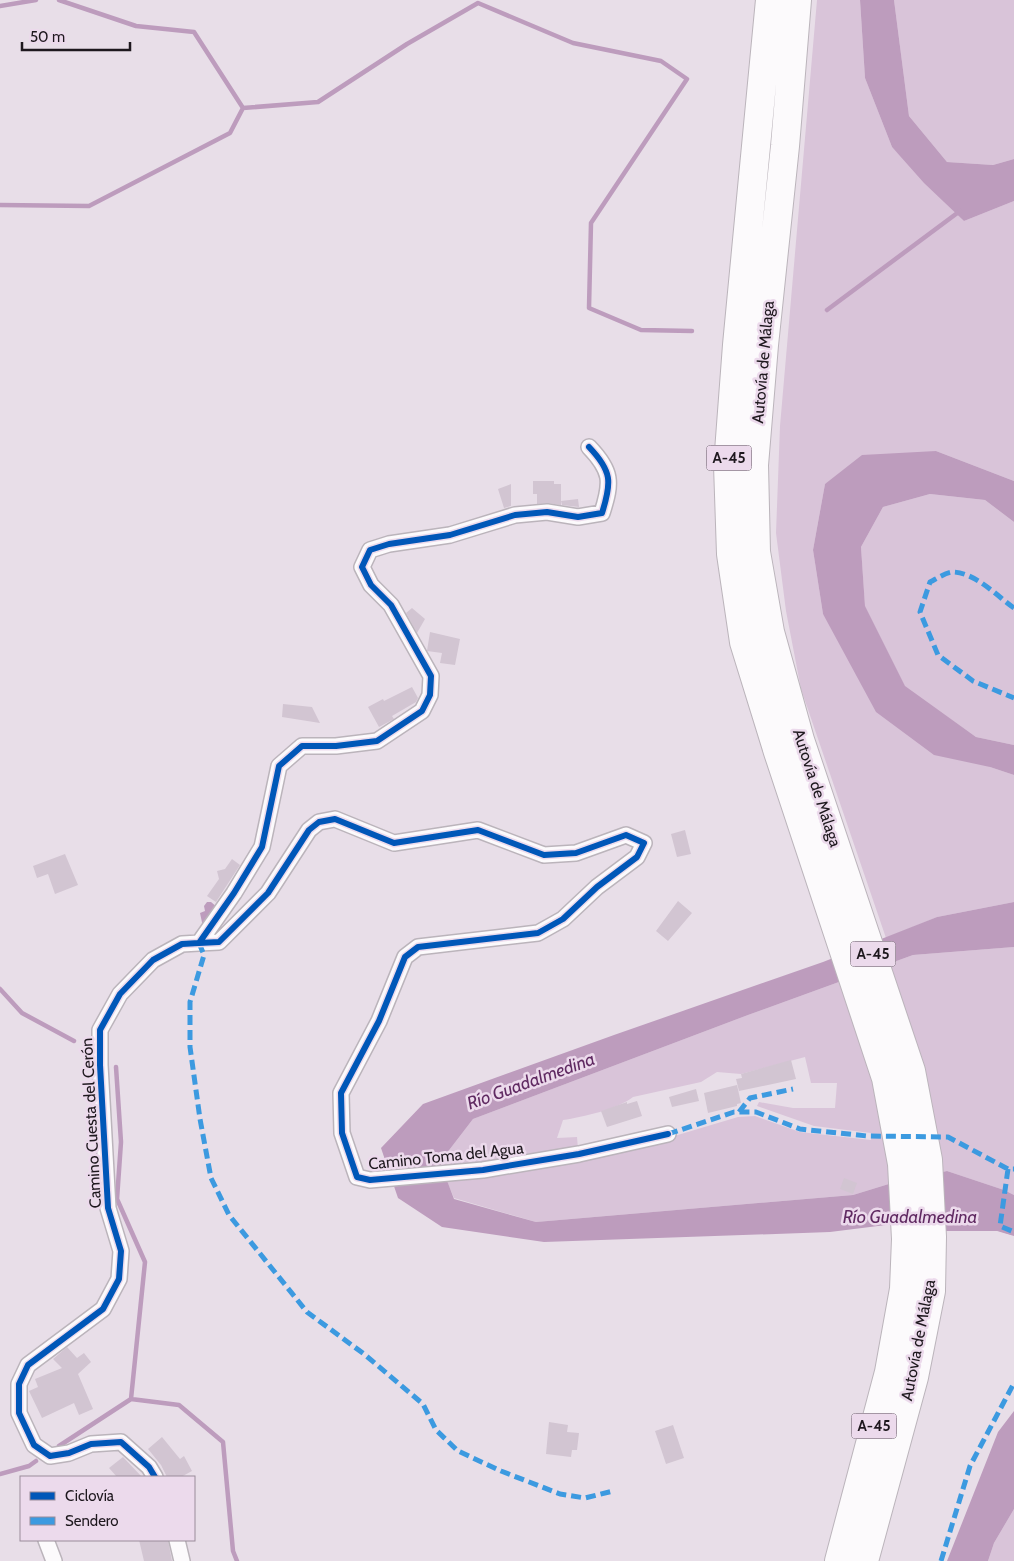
<svg xmlns="http://www.w3.org/2000/svg" width="1014" height="1561" font-family="Cabin,sans-serif">
  <style>
    .green { fill: #d9c4d9 }
    .water { fill: #bd9cbd }
    .lines { fill: none; stroke-linecap: round; stroke-linejoin: round }
    .stream { stroke: #bd9cbd; stroke-width: 4.5 }
    .river { stroke: #bd9cbd; stroke-width: 26 }
    .building { fill: #d2c5d2 }
    .street-casing { stroke: #bbb4bb; stroke-width: 18 }
    .highway-casing { stroke: #bbb4bb; stroke-width: 30 }
    .street { stroke: #fcfafc; stroke-width: 15 }
    .highway { stroke: #fcfafc; stroke-width: 28 }
    .quiet { stroke: #3c9ae0; stroke-width: 5; stroke-dasharray: 10 5; stroke-linecap: butt }
    .cycleway-casing { stroke: #ecdaec; stroke-width: 9 }
    .cycleway { stroke: #0057b8; stroke-width: 6 }
    .labels { text-anchor: middle; dominant-baseline: central; stroke-width: 5; stroke-linejoin: round; paint-order: stroke }
    .shield { fill: #ecdaec; stroke: #5c525c; stroke-width: 1 }
    .shield-label { font-size: 15px; font-weight: bold; fill: #1e181e }
    .street-label { font-size: 16px; fill: #1e181e; stroke: #ecdaec }
    .water-label { font-size: 18px; font-style: italic; fill: #602a62; stroke: #ecdaec }
  </style>
  <rect width="100%" height="100%" fill="#e8dee8"/>
  <!-- green -->
  <path class="green" d="M817,0H860L865,78L892,147L964,221L1014,201V481L936,451L825,484L813,550L823,614L990,767L1014,775V902L937,917L886,938L801,689L786,611L776,533L780,426Z
    M894,0H1014V159L993,165L947,162L909,116Z
    M930,494L985,500L1014,522V745L976,737L905,687L865,607L861,547L883,507Z
    M1014,947V1195L1004,1190L947,1171L892,1183L853,1195L536,1222L454,1198L446,1179L661,1140L738,1117L755,1116L800,1132L871,1140V1133L814,1126L757,1106L759,1102L793,1108H835L837,1083H811L805,1057L741,1074L717,1072L701,1082L633,1097C618,1109 583,1117 563,1120L557,1138L577,1137L578,1149L482,1165L443,1168L440,1162L473,1119L748,1015L913,955Z
    M1014,1509V1561H988L994,1543Z"/>
  <!-- water -->
  <path class="water" d="M860,0H894L909,116L947,162L993,165L1014,159V201L964,221L924,183L892,147L865,78Z
    M936,451L1014,481V522L985,500L930,494L883,507L861,547L865,606L905,686L976,737L1014,745V775L990,767L934,755L876,712L823,614L813,550L825,484L862,455Z
    M207,902H211L218,908L203,927L200,913L205,911L204,906Z
    M1014,902V947L913,955L748,1015L473,1119L440,1162L454,1199L536,1222L853,1195L892,1183L947,1171L1004,1190L1014,1195V1236L950,1217L830,1232L544,1242L442,1227L398,1198L381,1148L423,1104L614,1035L823,962L937,917Z
    M1014,1411V1509L994,1543L988,1561H947L998,1432Z"/>
  <g class="lines">
    <!-- stream -->
    <path class="stream" d="M59,0L136,26L194,32L243,108
      M0,6L36,0
      M0,205L89,206L230,133L243,108L318,102L407,44L478,3L573,43L661,61L687,79L591,223L589,308L641,330L692,331
      M827,310L960,211
      M0,989L22,1013L74,1041
      M116,1067L121,1142L117,1199L145,1262L131,1399
      M59,1446L131,1399L179,1405L223,1442L233,1551L237,1561
      M0,1474L29,1466L36,1461"/>
    <!-- river -->
    <path class="river" d="M910,1218H1001L1014,1222"/>
  </g>
  <!-- building -->
  <path class="building" d="M533,481H554V484H561V505L548,503L537,504V494H533Z
    M511,484V506L504,508L498,489Z
    M578,499L579,507L562,505L561,501Z
    M412,608L425,619L417,633L406,613Z
    M430,632L460,639L455,665L440,663L442,653L427,651Z
    M412,687L418,698L416,702L392,716L394,719L379,727L368,707L383,699L384,701Z
    M283,704L312,707L320,723L282,717Z
    M685,830L691,854L677,857L671,834Z
    M65,854L78,885L55,894L48,874L37,878L33,866Z
    M232,859L240,865L216,902L207,896L219,879L217,871L225,869Z
    M678,901L692,913L668,941L656,931Z
    M791,1060L796,1079L739,1091L736,1079L742,1078L741,1074Z
    M737,1085L741,1103L737,1104V1106L708,1113L704,1093Z
    M696,1089L699,1101L672,1107L669,1097Z
    M637,1101L642,1116L607,1127L601,1111L627,1102V1104Z
    M844,1178L857,1183L853,1194L840,1189Z
    M67,1347L77,1358L84,1353L91,1362L78,1374L93,1409L79,1415L74,1403L42,1418L29,1391L38,1387L35,1379L62,1368L53,1359Z
    M549,1422L568,1425L567,1432L579,1433L577,1450H572L571,1457L546,1454Z
    M673,1425L684,1458L666,1464L655,1431Z
    M162,1437L180,1459L184,1456L192,1471L181,1477H167L161,1465L148,1449Z
    M123,1457L142,1477H117L109,1468Z
    M139,1540H168L172,1561H144Z"/>
  <g class="lines">
    <!-- street casing -->
    <g class="street-casing">
      <path id="street" d="M199,943L219,942L268,893L309,830L319,822L335,819L394,843L478,830L544,855L576,853L626,835L644,843L637,857L597,887L563,919L538,933L418,947L405,957L379,1021L341,1093L342,1133L357,1177L370,1180L483,1170L579,1154L668,1134
        M155,1477L149,1467L121,1442L91,1444L69,1453L50,1456L34,1445L19,1413V1384L28,1365L103,1309L119,1279L121,1251L108,1208L100,1065V1030L120,994L153,960L182,944L199,943L234,893L262,847L279,766L302,746H336L377,741L422,711L430,695L431,676L391,605L371,585L362,567L370,550L389,544L450,535L515,515L547,512L578,517L602,513C612,482 612,471 589,447
        M46,1540L54,1561
        M177,1540L182,1561"/>
    </g>
    <!-- highway casing -->
    <g class="highway-casing">
      <path id="highway" d="M770,0L737,345L728,465L731,554L744,642L778,752L886,1078L902,1164L906,1239L904,1289L889,1372L839,1561
        M797,0L785,146L764,345L754,465L756,552L770,632L800,740L911,1071L928,1160L932,1237L931,1291L914,1377L864,1561"/>
    </g>
    <!-- street -->
    <use href="#street" class="street"/>
    <!-- highway -->
    <use href="#highway" class="highway"/>
    <!-- quiet -->
    <path class="quiet" d="M1014,608C997,596 975,572 952,572C945,573 936,579 930,582L920,612L938,655L973,681L1014,698
      M199,943L204,955L190,1002V1047L200,1119L211,1178L229,1215L307,1312L364,1354L423,1404L436,1430L458,1451L501,1471L560,1494L585,1498L613,1491
      M739,1112L750,1098L793,1089
      M668,1134L734,1112H756L800,1129L867,1136L948,1137L1008,1169H1014
      M1008,1169L1000,1226L1014,1232
      M941,1561L970,1466L1014,1383"/>
    <!-- cycleway casing -->
    <g class="cycleway-casing">
      <path id="cycleway" d="M199,943L219,942L268,893L309,830L319,822L335,819L394,843L478,830L544,855L576,853L626,835L644,843L637,857L597,887L563,919L538,933L418,947L405,957L379,1021L341,1093L342,1133L357,1177L370,1180L483,1170L579,1154L668,1134
        M155,1477L149,1467L121,1442L91,1444L69,1453L50,1456L34,1445L19,1413V1384L28,1365L103,1309L119,1279L121,1251L108,1208L100,1065V1030L120,994L153,960L182,944L199,943L234,893L262,847L279,766L302,746H336L377,741L422,711L430,695L431,676L391,605L371,585L362,567L370,550L389,544L450,535L515,515L547,512L578,517L602,513C612,482 612,471 589,447"/>
    </g>
    <!-- cycleway -->
    <use href="#cycleway" class="cycleway"/>
  </g>
  <g class="labels">
    <!-- shield labels -->
    <g class="shield">
      <rect x="706.5" y="445.5" width="45" height="25" rx="4"/>
      <rect x="850.5" y="941.5" width="45" height="25" rx="4"/>
      <rect x="851.5" y="1413.5" width="45" height="25" rx="4"/>
    </g>
    <g class="shield-label">
      <text x="729" y="458">A-45</text>
      <text x="873" y="954">A-45</text>
      <text x="874" y="1426">A-45</text>
    </g>
    <!-- street labels -->
    <g class="street-label">
      <text transform="translate(763 362) rotate(-85)">Autovía de Málaga</text>
      <text transform="translate(817 788) rotate(72)">Autovía de Málaga</text>
      <text transform="translate(91 1123) rotate(-93)">Camino Cuesta del Cerón</text>
      <text transform="translate(446 1156) rotate(-6)">Camino Toma del Agua</text>
      <text transform="translate(918 1340) rotate(-79)">Autovía de Málaga</text>
    </g>
    <!-- water labels -->
    <g class="water-label">
      <text transform="translate(531 1081) rotate(-20)">Río Guadalmedina</text>
      <text x="910" y="1217">Río Guadalmedina</text>
    </g>
  </g>
  <!-- legend -->
  <rect x="20" y="1476" width="175" height="65" fill="#ecdaec" stroke="#9a8c9a"/>
  <rect x="30" y="1492" width="25" height="8" fill="#0057b8" stroke="#9a8c9a"/>
  <text x="65" y="1501" font-size="15" fill="#1e181e">Ciclovía</text>
  <rect x="30" y="1517" width="25" height="8" fill="#3c9ae0" stroke="#9a8c9a"/>
  <text x="65" y="1526" font-size="15" fill="#1e181e">Sendero</text>
  <!-- scale -->
  <path d="M22 42v8h108v-8" fill="none" stroke="#1e181e" stroke-width="2.5"/>
  <text x="30" y="42" font-size="15" fill="#1e181e" stroke="#ecdaec" stroke-width="4" paint-order="stroke">50 m</text>
</svg>
